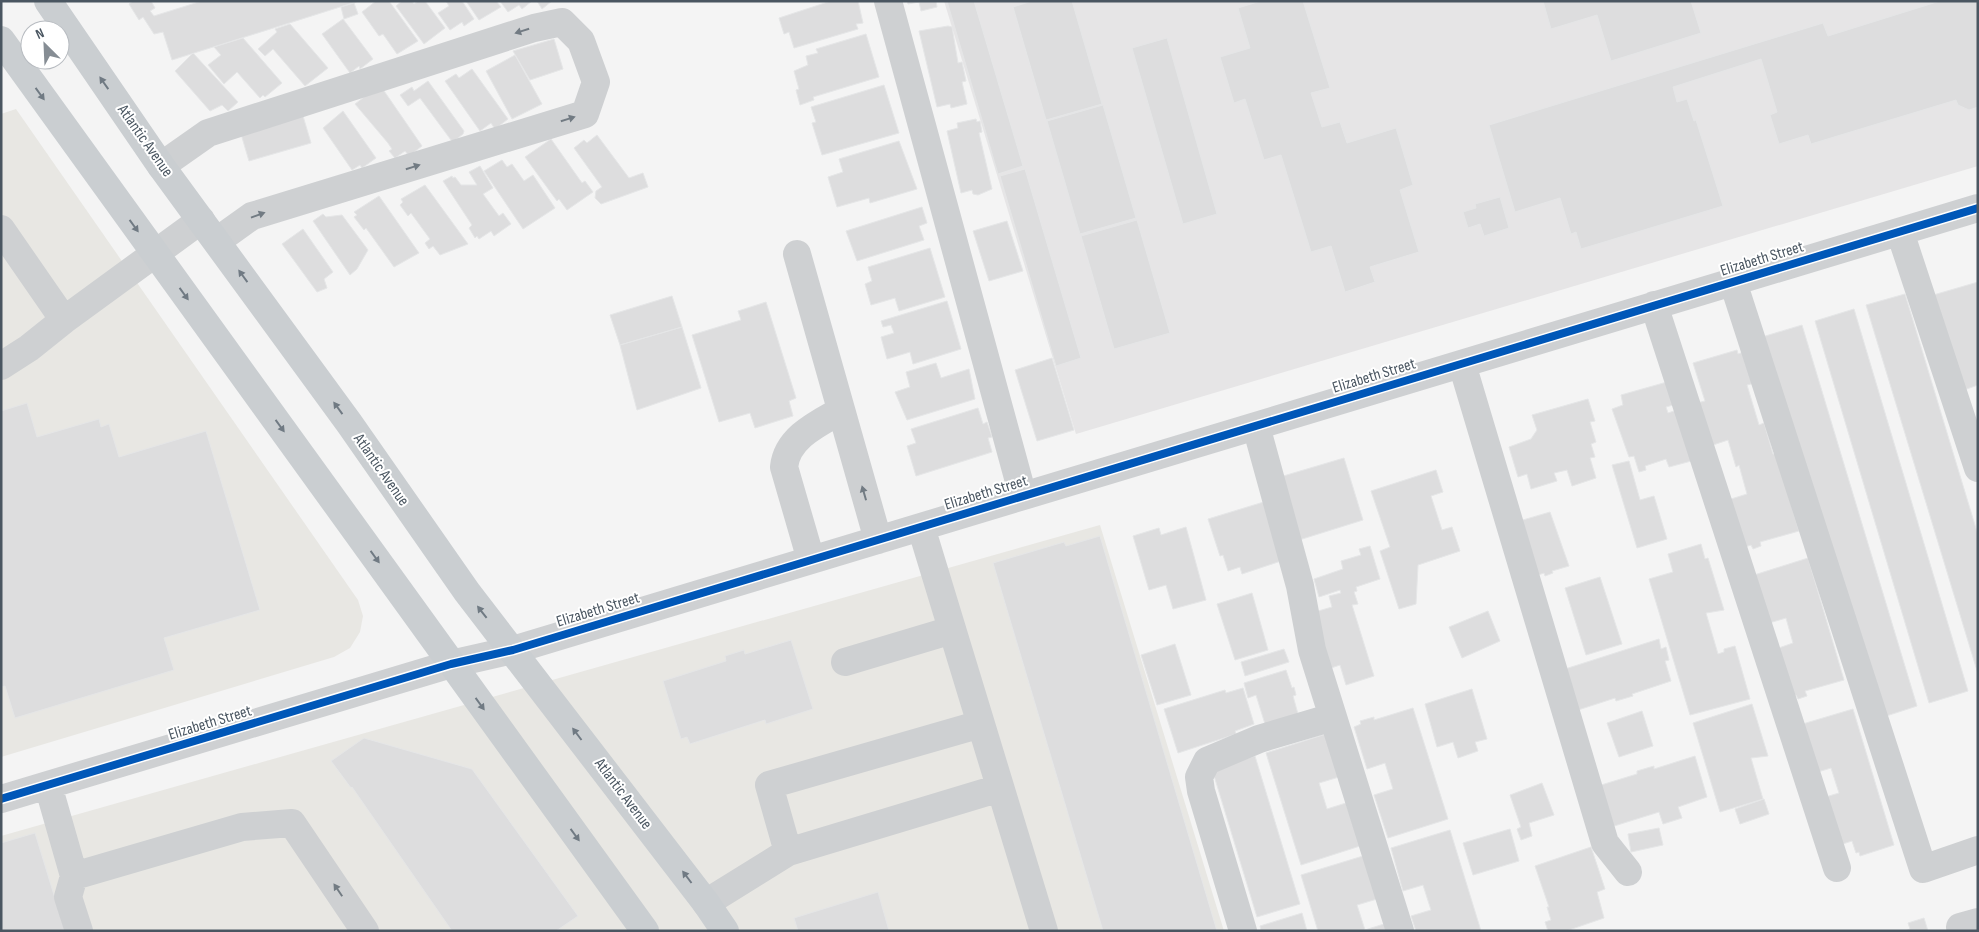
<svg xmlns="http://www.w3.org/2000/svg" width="1979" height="932" font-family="'Sofia Sans Condensed',sans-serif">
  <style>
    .commercial { fill: #e8e7e3 }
    .education { fill: #e6e5e6 }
    .building { fill: #ddddde; stroke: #e5e6e7 }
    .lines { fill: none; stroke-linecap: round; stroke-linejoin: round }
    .minor { stroke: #ced0d2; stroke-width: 28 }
    .major { stroke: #caced1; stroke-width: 28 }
    .cycleway-casing { stroke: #fff; stroke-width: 11 }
    .cycleway { stroke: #0057b8; stroke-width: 8 }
    .oneway { fill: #727b83 }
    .oneway2 { fill: #707a83 }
    .labels { text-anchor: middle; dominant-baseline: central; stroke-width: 4; stroke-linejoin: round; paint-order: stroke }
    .street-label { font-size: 16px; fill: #4a5661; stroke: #fff }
  </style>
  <rect width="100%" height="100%" fill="#f4f4f4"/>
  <!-- commercial -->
  <path class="commercial" d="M16,109L358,600L363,616L360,632L350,648L334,657L1,757V114Z
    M1100,525L1224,931H1V836Z"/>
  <!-- education -->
  <path class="education" d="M944,1H1978V166L1076,434Z"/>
  <!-- building -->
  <path class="building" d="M133,1H151L155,8L150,11L154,16L202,1H359L172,60L163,32L154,34L143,17L139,20L129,4Z
    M376,1H389L418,41L397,54L383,34L379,36L362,12Z
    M402,1H412L414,4L418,1H425L445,28L424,44L396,6Z
    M446,1H462L474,19L464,26L462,22L450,30L438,13L449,6Z
    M466,1H496L501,7L479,20Z
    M500,1H532L522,9L519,5L508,12Z
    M537,1H552L542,9Z
    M831,1H858L863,23L856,24L858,29L794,48L789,32L784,34L779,18Z
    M907,1H936L937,7L921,11L919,2L908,4Z
    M947,1H974L1023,166L998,174Z
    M1032,1H1072L1102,104L1046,120L1013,7Z
    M1261,1H1303L1330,88L1311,93L1322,127L1340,122L1347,143L1396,128L1413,185L1400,190L1419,252L1370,267L1375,282L1345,292L1331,246L1311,252L1281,155L1264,160L1245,99L1234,103L1220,57L1250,48L1238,8Z
    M1543,1H1691L1701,33L1611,61L1597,15L1551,29Z
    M1940,1H1978V107L1969,110L1958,105L1956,100L1811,144L1808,135L1779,144L1770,115L1777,112L1761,59L1673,87L1677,102L1687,99L1694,121L1696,120L1723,206L1581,249L1576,232L1571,234L1560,198L1515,212L1489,125L1823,23L1828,36Z
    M354,3L358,14L344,19L341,7Z
    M343,19L373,59L360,69L359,66L350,73L322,34Z
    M290,24L328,68L305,86L273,49L265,56L258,49L277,32L275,29Z
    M948,26L952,27L958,63L962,62L966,81L962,82L967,104L951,108L950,104L937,107L919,31Z
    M866,34L879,77L813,97L814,100L800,105L796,90L799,89L794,71L808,65L806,56L818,53L816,49Z
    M243,38L282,83L265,97L263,95L260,98L237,72L224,84L208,65L221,55L214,47Z
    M1167,38L1217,214L1183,224L1132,48Z
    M554,39L563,69L530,80L513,51Z
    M193,53L238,102L228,111L222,105L210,111L175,71Z
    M515,55L542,104L512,119L486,71Z
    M472,69L508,119L495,129L491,123L480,131L445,81L456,74L459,78Z
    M428,81L464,131L463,134L454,141L451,140L420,98L408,106L400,95L412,87L414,91Z
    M380,85L422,146L409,156L405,151L395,158L389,151L392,149L388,143L355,104Z
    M884,85L899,133L822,155L812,123L816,122L811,107Z
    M1103,105L1136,218L1080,234L1047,121Z
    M343,111L376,158L362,168L360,165L352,170L323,128Z
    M303,116L311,143L249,161L241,134Z
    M976,119L977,122L980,121L982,132L979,133L992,189L978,195L973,194L972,190L961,193L947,131L958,128L957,123Z
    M597,135L629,178L643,173L648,187L601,204L595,198L596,191L602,187L574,148L584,140L587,143Z
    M551,139L582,183L585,181L593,192L567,210L559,199L557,201L525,157Z
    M899,141L917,189L870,203L869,198L837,207L828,177L843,172L839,159Z
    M502,160L507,167L512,164L524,181L533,175L555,208L523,229L484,171Z
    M480,166L493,188L483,194L499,216L503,213L511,224L494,236L491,231L479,239L477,236L475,238L469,228L472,225L443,181L452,176L453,178L455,177L461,185H477L469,172Z
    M1025,169L1081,358L1056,366L1000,176Z
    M425,185L468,244L440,255L433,246L429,249L425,243L430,239L411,213L408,216L400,205L403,202L401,199Z
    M379,196L419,253L394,267L366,228L364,230L354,217L357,215L354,212Z
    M1500,197L1509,228L1484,236L1480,224L1468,228L1463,212L1476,208L1475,204Z
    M922,207L927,223L919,226L924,240L857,261L846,231Z
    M323,214L326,217L342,215L368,250L357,269L350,275L313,221Z
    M1137,220L1170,333L1114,349L1081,236Z
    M1007,221L1023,271L989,281L973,231Z
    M303,229L333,272L324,279L327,288L317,292L282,244Z
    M930,248L945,297L899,311L895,298L871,305L865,284L872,281L868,267Z
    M1978,282V385L1961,391L1930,296Z
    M1905,294L1978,535V674L1866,305Z
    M672,296L682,327L620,345L610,315Z
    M947,301L961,349L913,364L910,352L887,359L881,337L894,333L891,325L883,327L881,321Z
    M766,302L796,398L789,401L793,416L755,428L750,413L719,422L692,335L741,320L738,311Z
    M1854,309L1968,691L1929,703L1815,321Z
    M1802,325L1917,706L1877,719L1762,337Z
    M682,327L701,388L637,410L620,345Z
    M1737,350L1738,354L1749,350L1759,382L1747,385L1759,425L1764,423L1773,454H1776L1799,531L1760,542L1761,546L1753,549L1751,545L1742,548L1728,500L1747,494L1739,465L1736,467L1728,440L1710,446L1697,403L1705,401L1693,363Z
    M1052,358L1074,430L1037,441L1015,370Z
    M936,363L941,378L969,369L975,399L907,420L895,392L910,387L906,372Z
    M1667,382L1673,405L1666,407L1668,413L1680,409L1695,460L1669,467L1666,459L1645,466L1646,470L1639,472L1634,456L1629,457L1612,409L1623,405L1621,395Z
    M1588,399L1595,421L1590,422L1596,442L1591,444L1595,457L1590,458L1596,478L1572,486L1567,470L1554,473L1557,481L1531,489L1527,474L1518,477L1509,447L1531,439L1537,430L1532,415Z
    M27,403L37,437L99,419L101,427L109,424L119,457L206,431L260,610L164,638L174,670L15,718L5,686L1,687V411Z
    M978,408L983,424L987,422L992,437L988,438L992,452L916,476L907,446L916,443L911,429Z
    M1344,458L1363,520L1299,540L1280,477Z
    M1629,461L1640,500L1654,496L1667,539L1637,548L1612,465Z
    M1436,470L1443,492L1431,496L1442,530L1452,527L1460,551L1418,565L1416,604L1399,609L1380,551L1390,547L1371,491Z
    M1267,501L1284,560L1242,574L1240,567L1228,571L1223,555L1220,556L1208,519Z
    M1550,512L1569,566L1552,571L1553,573L1545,576L1544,573L1532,577L1516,522Z
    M1186,527L1206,600L1173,609L1166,585L1149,590L1133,536L1159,528L1161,535Z
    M1100,536L1217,931H1103L993,563L1064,542L1066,546Z
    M1701,544L1705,559L1708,558L1724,610L1706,613L1718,654L1724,652V649L1735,646L1750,699L1690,715L1649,579L1673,572L1668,554Z
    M1370,546L1380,579L1356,587L1357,591L1354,592L1358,604L1352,605L1374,676L1346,685L1340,665L1325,670L1308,614L1332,607L1329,596L1341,593L1340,590L1319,597L1314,579L1343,569L1341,561L1361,555L1359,549Z
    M1808,558L1844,680L1805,691L1807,696L1798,699L1796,695L1788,697L1773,650L1793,643L1786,618L1766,624L1751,576Z
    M1600,577L1622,644L1586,655L1565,588Z
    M1252,593L1268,650L1235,660L1217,604Z
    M1488,611L1500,641L1462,658L1449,627Z
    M1659,639L1661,649L1666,647L1669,660L1665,661L1671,681L1632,694L1633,696L1616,701L1615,698L1575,711L1562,670Z
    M791,640L813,709L766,724L765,720L690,744L687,737L681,739L663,681L726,661L725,656L744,650L745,654Z
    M1175,644L1191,695L1157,705L1141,655Z
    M1284,649L1289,662L1245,676L1241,662Z
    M1286,670L1292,688L1294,687L1296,695L1293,696L1298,714L1265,724L1256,695L1248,698L1244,683Z
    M1243,688L1254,724L1235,731L1236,734L1178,753L1164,709L1225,690L1226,693Z
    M1472,689L1487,739L1475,742L1478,751L1458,758L1453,742L1437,747L1425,704Z
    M1752,704L1768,756L1751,758L1763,799L1720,812L1693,723Z
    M1413,708L1448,819L1388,838L1374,795L1393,789L1385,763L1367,769L1354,727L1361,724L1360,721L1374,717V720Z
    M1853,709L1894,845L1860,856L1859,852L1856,853L1852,841L1833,847L1819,799L1839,793L1831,768L1811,774L1796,726Z
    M1642,711L1653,746L1619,757L1607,723Z
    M1326,734L1339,777L1319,783L1327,809L1346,803L1360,846L1301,865L1266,753Z
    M364,738L472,769L578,916L556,931H452L352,787L351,788L331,761Z
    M1255,756L1300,904L1257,917L1212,769Z
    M1695,756L1707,797L1678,807L1682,818L1663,824L1659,812L1611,827L1598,786L1637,774V771L1654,766V769Z
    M1542,783L1554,815L1529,823L1532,836L1521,840L1517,829L1521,827L1510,795Z
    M1764,799L1769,814L1740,824L1735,809Z
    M1659,828L1663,845L1631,852L1628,834Z
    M1510,829L1519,861L1473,875L1463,843Z
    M1450,830L1481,931H1416L1411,916L1431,910L1423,885L1403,891L1391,848Z
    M35,833L65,931H1V843Z
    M1591,847L1605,889L1597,892L1604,918L1566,931H1548L1545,922L1551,920L1547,907H1549L1535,866Z
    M1363,856L1377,899L1357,905L1365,930L1384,924L1386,931H1318L1301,875Z
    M878,892L889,931H798L794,918Z
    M1302,913L1307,931H1261L1260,926Z
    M1924,918L1928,931H1905L1910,929L1908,923Z"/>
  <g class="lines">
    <!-- minor -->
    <path class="minor" d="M888,1L1023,496
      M161,166L208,133L534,28L562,22L581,41L596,82L585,114L252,216L217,241
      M1,229L64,320
      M1900,232L1978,468
      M797,254L878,540
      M1733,282L1923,869L1978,850
      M1654,305L1837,868
      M1462,364L1605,843L1628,872
      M1,366L29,348L64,320L201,220
      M1256,426L1300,586L1312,650L1400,931
      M921,527L1044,931
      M811,560L784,467C787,438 817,424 840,411
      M845,662L952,630
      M48,785L74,876L68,897L79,931
      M1,799L451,664L513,650L1978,208
      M788,852L1000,788
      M74,876L242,827L292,823L365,931
      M706,903L788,852L769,785L981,724
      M1243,931L1201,791L1199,777L1207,761L1259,739L1333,717
      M1961,931L1960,927L1978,922"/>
    <!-- major -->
    <path class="major" d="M48,1L161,166L349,423L467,592L706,903L725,931
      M1,40L645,931"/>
    <!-- cycleway casing -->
    <g class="cycleway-casing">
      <path id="cycleway" d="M1,799L451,664L513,650L1978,208"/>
    </g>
    <!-- cycleway -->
    <use href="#cycleway" class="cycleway"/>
  </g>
  <!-- one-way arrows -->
  <defs><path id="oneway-solid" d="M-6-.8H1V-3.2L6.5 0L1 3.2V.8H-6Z" transform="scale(1.25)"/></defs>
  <g class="oneway">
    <use href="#oneway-solid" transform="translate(522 31) rotate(162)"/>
    <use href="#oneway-solid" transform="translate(568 119) rotate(-17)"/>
    <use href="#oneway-solid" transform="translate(413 167) rotate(-17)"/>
    <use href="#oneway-solid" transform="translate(258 215) rotate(-20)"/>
    <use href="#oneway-solid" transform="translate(864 493) rotate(-106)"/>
    <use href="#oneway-solid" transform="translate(338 890) rotate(-124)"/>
  </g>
  <g class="oneway2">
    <use href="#oneway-solid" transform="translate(104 83) rotate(-125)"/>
    <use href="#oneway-solid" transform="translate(40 94) rotate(54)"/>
    <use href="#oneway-solid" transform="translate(134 226) rotate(54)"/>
    <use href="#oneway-solid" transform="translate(243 276) rotate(-126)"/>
    <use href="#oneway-solid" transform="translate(184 294) rotate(54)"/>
    <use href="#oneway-solid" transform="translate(338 408) rotate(-126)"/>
    <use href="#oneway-solid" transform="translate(280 426) rotate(54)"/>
    <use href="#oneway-solid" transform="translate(375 557) rotate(54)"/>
    <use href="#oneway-solid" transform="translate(482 612) rotate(-128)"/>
    <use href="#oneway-solid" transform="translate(480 704) rotate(54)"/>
    <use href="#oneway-solid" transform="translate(577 734) rotate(-127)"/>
    <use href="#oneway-solid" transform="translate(575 835) rotate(54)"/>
    <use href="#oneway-solid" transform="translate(687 877) rotate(-127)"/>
  </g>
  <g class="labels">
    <!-- street labels -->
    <g class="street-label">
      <text transform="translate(145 141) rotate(55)">Atlantic Avenue</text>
      <text transform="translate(1762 259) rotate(-17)">Elizabeth Street</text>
      <text transform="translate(1374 376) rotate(-17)">Elizabeth Street</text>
      <text transform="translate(381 470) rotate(55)">Atlantic Avenue</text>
      <text transform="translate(986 493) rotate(-17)">Elizabeth Street</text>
      <text transform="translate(598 610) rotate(-17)">Elizabeth Street</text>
      <text transform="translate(210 723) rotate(-17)">Elizabeth Street</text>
      <text transform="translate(623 794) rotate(53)">Atlantic Avenue</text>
    </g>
  </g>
  <!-- border -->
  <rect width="1979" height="932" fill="none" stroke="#4a5661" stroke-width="5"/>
  <!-- north arrow -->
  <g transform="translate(45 45) rotate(336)"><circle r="24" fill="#ffffff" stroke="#b7bbc0"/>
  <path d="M0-4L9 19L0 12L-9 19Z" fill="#868d94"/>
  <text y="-8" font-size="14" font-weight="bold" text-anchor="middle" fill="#4a5661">N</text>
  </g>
</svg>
